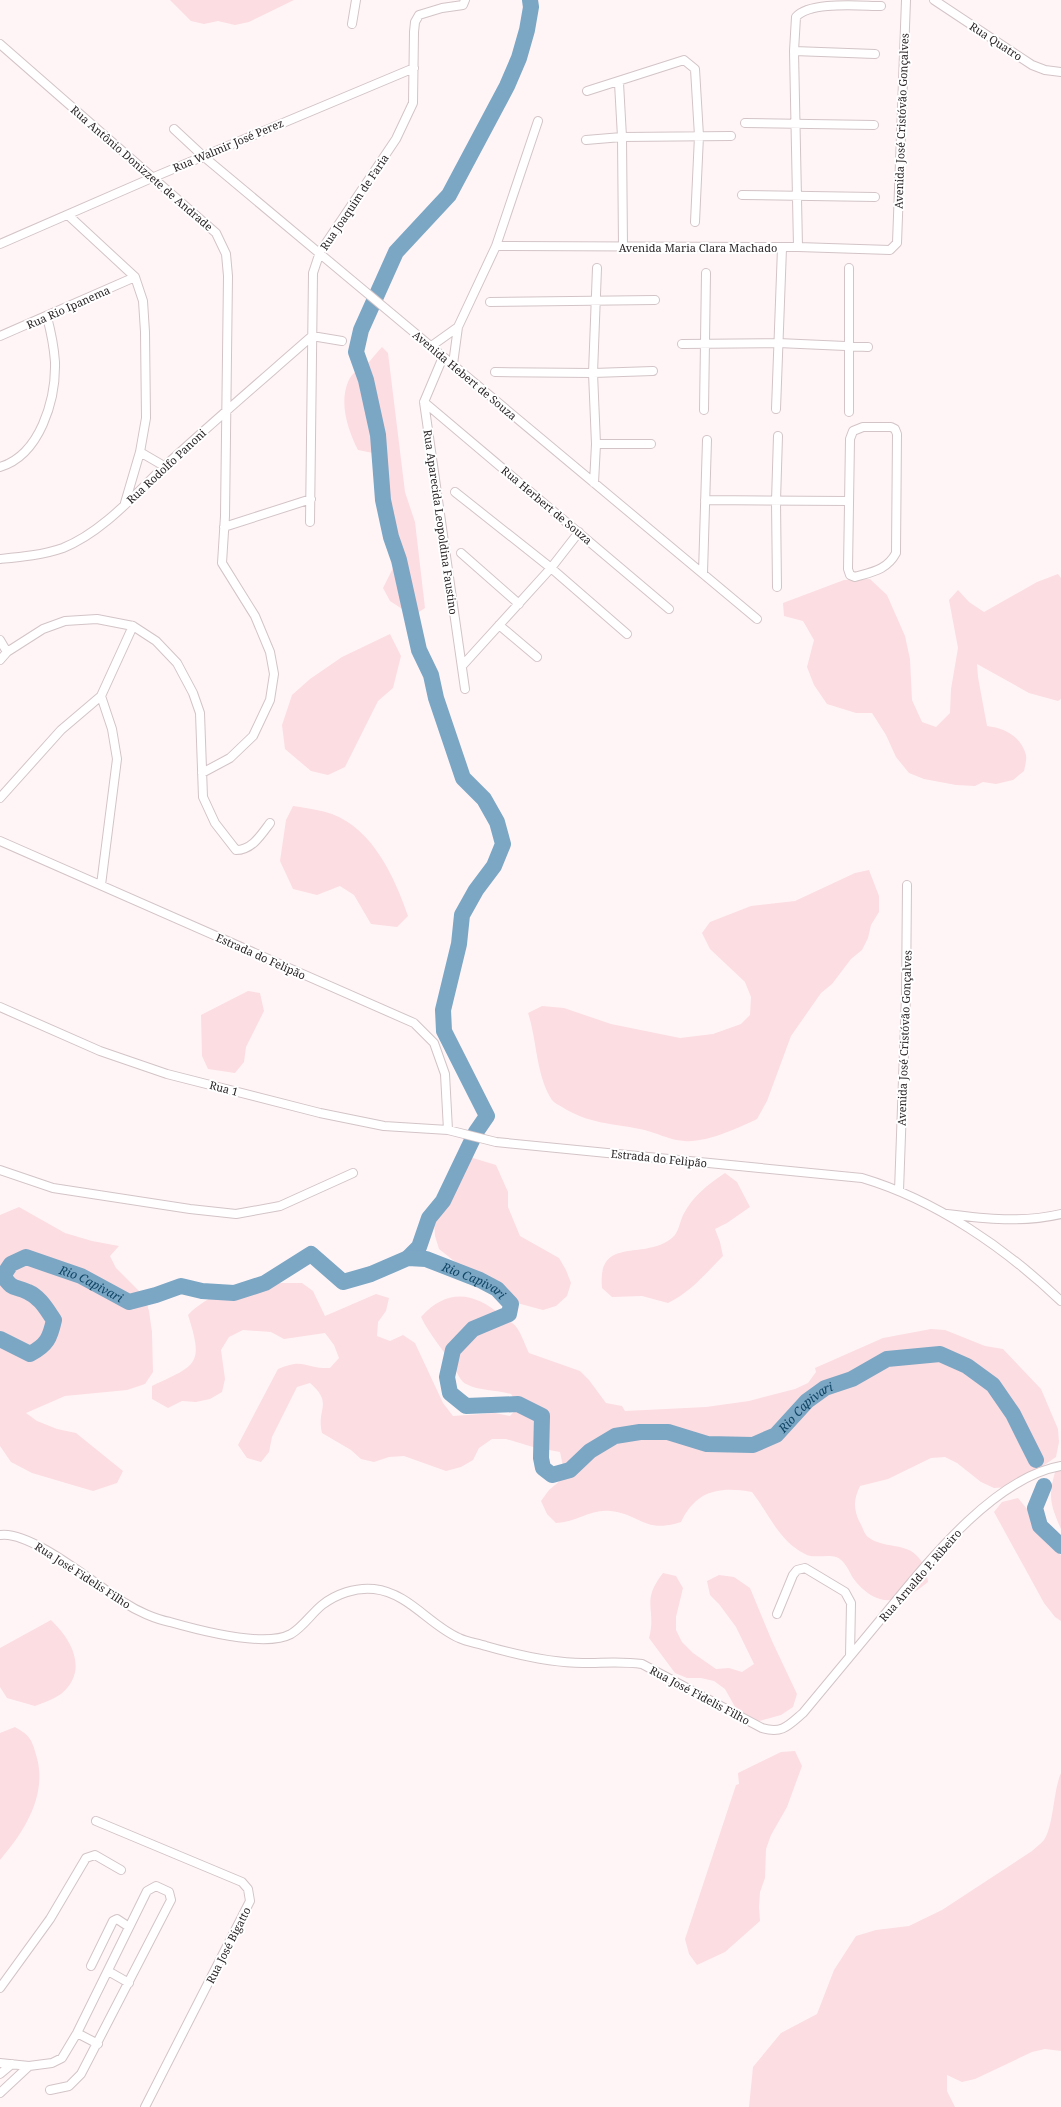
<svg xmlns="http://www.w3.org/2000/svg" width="1061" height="2107" font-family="'Noto Serif',serif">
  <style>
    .green { fill: #fcdde2 }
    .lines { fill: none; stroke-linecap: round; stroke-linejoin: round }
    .river { stroke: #7ba6c4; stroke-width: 16 }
    .minor-casing { stroke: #d3c4c7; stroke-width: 10 }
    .minor { stroke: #fff; stroke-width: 8 }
    .labels { text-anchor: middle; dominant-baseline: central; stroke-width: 4; stroke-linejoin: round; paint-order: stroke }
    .street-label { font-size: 11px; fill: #2a2526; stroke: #fff }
    .water-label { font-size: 12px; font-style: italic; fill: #0f4564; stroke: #fff }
  </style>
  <rect width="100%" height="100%" fill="#fff5f7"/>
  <!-- green -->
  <path class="green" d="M170,0H294L249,22L235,25L218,21L204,24L191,21Z
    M382,347L388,353L405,492L415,522L425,608L413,616L390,601L383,588L395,564L392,538L388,524L390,495L373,453L358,450C348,430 339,404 348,382C352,371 363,368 370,361C374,356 378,351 382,347Z
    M1058,574L1061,578V699L1058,701L1029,693L977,664L978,677L987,726C1004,728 1021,736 1026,755C1027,759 1025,766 1024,771L1013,780L996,784L983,782L975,786L956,785L924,779L909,773L896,757L886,735L872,713H856L827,704L814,685L807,667L814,640L803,621L784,616L783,603L844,580L870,579L887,595L905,636L910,659L912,700L922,722L936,727L950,713L951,689L958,648L949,600L958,590L969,602L984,612L1037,582Z
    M390,634L401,656L393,688L378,701L345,767L328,775L311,771L285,749L282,725L292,695L310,679L342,657Z
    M293,806C306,808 320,810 332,814C373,829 395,878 408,916L397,927L371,924L354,895L340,886L317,895L293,889L280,861L286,820Z
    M869,870L879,896V912L871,925L868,938L862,950L851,959L832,984L821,993L791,1036L767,1101L757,1119C738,1128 706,1143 684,1141C669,1140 655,1132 640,1129C611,1123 589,1124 562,1107C559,1105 554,1103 552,1100C536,1076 537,1040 528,1013L542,1006L564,1008L611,1024L680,1038L713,1034L741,1024L750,1015L751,997L745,982L710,949L702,933L710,922L751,906L795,901L855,873Z
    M248,991L260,993L264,1011L246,1047L244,1062L235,1073L208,1069L202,1056L201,1015Z
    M463,1155L496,1165L508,1192V1207L520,1236L559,1258L566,1270L571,1283L567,1296L556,1306L543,1310L517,1303L492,1288L482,1279L468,1272L439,1249L435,1236L434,1221L436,1206L458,1186L465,1173Z
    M725,1173L737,1182L750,1207L727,1223L715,1229L720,1242L723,1256C706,1273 691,1292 668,1303L642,1296L612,1297L602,1288C597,1234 645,1262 673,1237C678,1233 680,1222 683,1215C693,1196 707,1185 725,1173Z
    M19,1207L65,1233L92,1241L119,1246L110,1256L116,1268L145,1297L149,1311L152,1332L153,1372L145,1384L127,1390L65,1396L26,1413L37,1421L57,1429L76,1433L123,1471L117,1483L93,1491L32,1473L11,1462L0,1446V1215Z
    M257,1283H302L313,1291L325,1316L376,1294L389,1298L386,1311L378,1322L377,1336L390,1341L403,1335L415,1343L443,1403L453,1416L495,1413L510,1416L519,1406L511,1394C497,1390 479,1391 466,1384C461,1382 458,1374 455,1369C445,1351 430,1336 421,1317C447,1288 474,1292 502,1316C507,1320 514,1323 517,1328C522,1335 525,1345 529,1353L580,1371L589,1380L606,1403L622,1406L625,1411L706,1407L749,1401L795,1389L808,1383L816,1372L815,1368L883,1338L931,1329L945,1330L985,1346L1003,1349L1041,1389L1058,1429L1059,1442L1056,1457L1021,1481L1009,1487L994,1488L981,1482L957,1463L945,1457L931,1458L888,1479L860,1486C854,1499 853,1507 859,1521C862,1525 864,1534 868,1537C883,1549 906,1542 918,1557C925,1564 927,1573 928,1582C901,1605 876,1609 853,1578C849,1571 844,1559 836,1557C827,1554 814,1559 805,1554C779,1541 769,1514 752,1492C720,1486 696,1490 681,1522C644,1534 641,1514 610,1511C591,1509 577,1522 556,1523L547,1514L541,1501L549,1490L561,1480L563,1466L560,1452L533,1447L506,1439H492L479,1448L473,1460L461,1467L446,1471L404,1456L389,1457L374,1462L361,1459L351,1450L322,1433C316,1409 334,1404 310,1383L297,1387L272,1437L269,1452L261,1462L247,1458L238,1445L278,1369C305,1357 305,1369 330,1368L339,1358L334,1345L325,1333L284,1339L271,1332L243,1330L229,1337L221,1350L225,1379L222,1392L210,1399L196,1402L182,1401L168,1408L152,1399V1386C197,1365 204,1365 188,1315C204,1298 234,1285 257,1283Z
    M1057,1466L1061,1468V1529C1049,1502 1048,1494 1057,1466Z
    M1018,1498L1036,1520L1048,1545L1061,1555V1621L1055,1617L1044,1603L994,1512L1002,1502Z
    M663,1573L676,1576L683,1588L676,1617V1630L682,1642L693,1653L716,1669L729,1668L742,1672L754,1664L736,1627L719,1604L710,1595L707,1581L719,1575L734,1577L750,1588L772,1641L797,1694L793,1707L781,1715L752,1723L739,1714L725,1689L714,1681L701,1678H687L675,1673L649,1638C657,1609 640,1602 663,1573Z
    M51,1620C72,1640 89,1671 61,1694C54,1699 43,1703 35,1706L7,1698L0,1687V1648Z
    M15,1727C31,1736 32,1740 37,1758C47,1796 24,1832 0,1860V1733Z
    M795,1751L802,1766L787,1807L771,1835L766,1849L765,1878L760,1892L759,1907L760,1921L725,1952L697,1965L689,1954L685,1939L736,1785L739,1784L738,1773L781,1752Z
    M1061,1773V2051L1045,2049L1032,2052L975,2079L962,2082L947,2075V2091L955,2107H749L753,2067L781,2033L817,2014L834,1970L856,1936L876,1930L909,1926L942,1910L1032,1851C1036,1847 1041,1844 1044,1840C1054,1825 1053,1791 1061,1773Z"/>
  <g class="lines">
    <!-- river -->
    <g class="river">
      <path d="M408,1258L419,1247L429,1218L443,1201L476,1132L487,1116L444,1031L443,1010L459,944L462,915L476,890L494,866L503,844L497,822L484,799L463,778L436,698L431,675L419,650L399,560L391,537L383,500L378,435L366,380L356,352L361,330L396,252L449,195L507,86L519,58L527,30L531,7L530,0"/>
      <path id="s1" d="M0,1339L30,1354C47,1345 50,1338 54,1320C47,1310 40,1297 28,1292C13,1285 14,1291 3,1276L11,1264L26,1257L81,1276L129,1302L156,1295L181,1286L202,1291L234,1293L265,1283L311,1254L343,1282L371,1274L408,1258L426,1259L480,1280L497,1289L511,1304L509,1314L473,1329L453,1350L447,1377L450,1393L466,1406L518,1404L542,1416L541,1458L543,1468L552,1475L570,1470L590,1451L615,1436L640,1432H668L707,1444L753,1445L776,1435L807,1401L825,1388L852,1379L887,1359L940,1354L967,1366L993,1385L1013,1414L1036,1460"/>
      <path d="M1044,1486L1035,1508L1040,1526L1061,1546"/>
    </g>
    <!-- minor casing -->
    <g class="minor-casing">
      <path id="minor" d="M934,0L1032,65L1045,70L1061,72
        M352,24L356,0
        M0,44L216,233L226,254L228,276L225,516L222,563L255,616L270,652L274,674L270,700L253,736L230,758L202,773
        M794,51L875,54
        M619,83L622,137L623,247
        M587,91L684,60L695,69L699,136L695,222
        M745,123L874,125
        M174,129L203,156L757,619
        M586,140L622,137L731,136
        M742,195L875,197
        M68,215L135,277L143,301L145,332L146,418L140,452L125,503
        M0,244L154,177L414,68
        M496,246L798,247L890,250L897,243L906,0
        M798,247L794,51L796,17C810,1 860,6 881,6
        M490,302L655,300
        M0,336L135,277
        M682,344L778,343L868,347
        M430,347L458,327
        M443,357L424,402L465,689
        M453,364L458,327L496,246L538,121
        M495,372L593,373L653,371
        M424,402L669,609
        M776,409L782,248
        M704,410L706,273
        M849,412V268
        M863,427H891L895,429L897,434L896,553C887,570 872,572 855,577L850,575L848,569L850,439L853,431Z
        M596,444H651
        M140,452L164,466
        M0,467C40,455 56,400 55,362C54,347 51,332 47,317
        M594,483L596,444L593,373L597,268
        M455,492L551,568L627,634
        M705,500L849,501
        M310,522L313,273L320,252L396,139L413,103L414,32L415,22L419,15L442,8L463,5L465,0
        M224,527L311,499
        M461,553L519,604
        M0,559C21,557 43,555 63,548C103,532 135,494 166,465C214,421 263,379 312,336L342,341
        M703,573L707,440
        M777,587L776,501L778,436
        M499,625L537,657
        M0,640L7,652
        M0,660L7,652L43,629L65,621L97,619L133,626L156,641L177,663L193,693L200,713L203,797L215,823L236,850C252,850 261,835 270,823
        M462,666L551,568L579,532
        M101,696L112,729L117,759L101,885
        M0,798L61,730L101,696L133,626
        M0,841L414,1023L434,1043L445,1074L448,1130
        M0,1007L100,1051L167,1074L320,1113L384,1126L448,1130L496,1142L862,1178C936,1200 1005,1248 1061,1301
        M0,1170L53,1188L190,1209L236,1214L280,1206L353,1173
        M899,1191L906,995L907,885
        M947,1214C986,1219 1022,1223 1061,1214
        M0,1535C31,1530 97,1586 125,1603C137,1611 155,1619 170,1622C198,1630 265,1648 291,1634C303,1627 311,1614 322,1605C336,1594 356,1587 374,1589C409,1593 429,1625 459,1638C467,1642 477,1643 486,1646C517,1655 550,1663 583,1663C603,1663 622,1661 642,1664L762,1728C782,1734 788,1726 803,1713C829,1682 855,1650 881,1619C924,1567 992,1478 1061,1466
        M777,1614L793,1575L797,1570L805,1568L845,1592L851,1603L850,1656
        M96,1821L242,1882L248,1889L250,1901L145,2107
        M91,1966L113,1921L117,1919L129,1927
        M108,1971L129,1983
        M0,1988L50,1919L86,1858L95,1855L121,1870
        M77,2033L98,2044
        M0,2063L29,2066
        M0,2074L12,2064
        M0,2093L29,2066L52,2063L62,2058L77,2033L147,1891L156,1886L169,1892L171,1900L81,2074L69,2086L50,2090"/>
    </g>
    <!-- minor -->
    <use href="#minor" class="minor"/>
  </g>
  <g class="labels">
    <!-- street labels -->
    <g class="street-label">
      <text transform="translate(996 41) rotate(33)">Rua Quatro</text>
      <text transform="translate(901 121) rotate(-88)">Avenida José Cristóvão Gonçalves</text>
      <text transform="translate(228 145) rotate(-23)">Rua Walmir José Perez</text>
      <text transform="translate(142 168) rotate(41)">Rua Antônio Donizzete de Andrade</text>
      <text transform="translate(354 202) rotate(-56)">Rua Joaquim de Faria</text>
      <text x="698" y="247">Avenida Maria Clara Machado</text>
      <text transform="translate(68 307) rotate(-24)">Rua Rio Ipanema</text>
      <text transform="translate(465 375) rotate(40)">Avenida Hebert de Souza</text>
      <text transform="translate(166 466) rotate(-43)">Rua Rodolfo Panoni</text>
      <text transform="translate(547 505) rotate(40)">Rua Herbert de Souza</text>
      <text transform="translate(441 522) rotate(82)">Rua Aparecida Leopoldina Faustino</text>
      <text transform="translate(261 956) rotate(24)">Estrada do Felipão</text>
      <text transform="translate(904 1038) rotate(-88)">Avenida José Cristóvão Gonçalves</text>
      <text transform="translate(224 1088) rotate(15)">Rua 1</text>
      <text transform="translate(659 1158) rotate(6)">Estrada do Felipão</text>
      <text transform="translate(83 1575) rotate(33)">Rua José Fidelis Filho</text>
      <text transform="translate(920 1575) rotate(-49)">Rua Arnaldo P. Ribeiro</text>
      <text transform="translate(700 1695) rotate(28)">Rua José Fidelis Filho</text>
      <text transform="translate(228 1945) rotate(-63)">Rua José Bigatto</text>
    </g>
    <!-- water labels -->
    <g class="water-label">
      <text stroke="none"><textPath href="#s1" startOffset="668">Rio Capivari</textPath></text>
      <text stroke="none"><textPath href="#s1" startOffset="248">Rio Capivari</textPath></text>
      <text stroke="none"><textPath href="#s1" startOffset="1280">Rio Capivari</textPath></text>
    </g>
  </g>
</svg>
